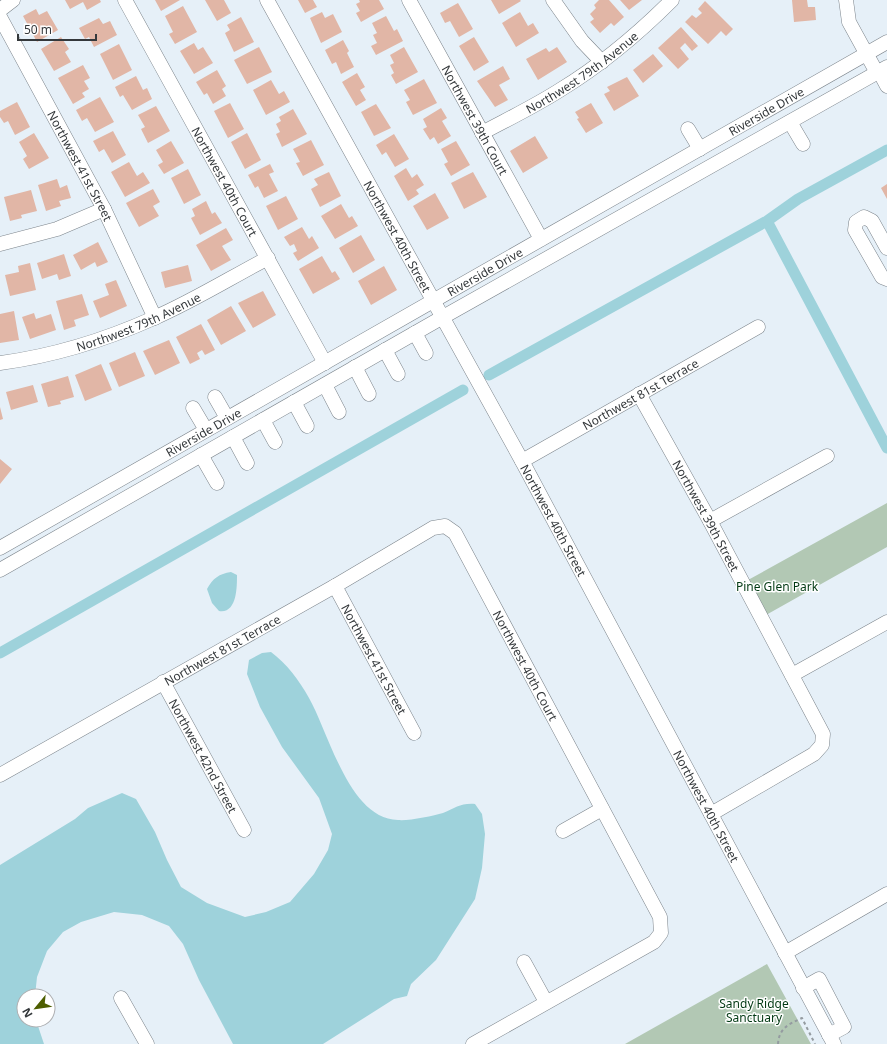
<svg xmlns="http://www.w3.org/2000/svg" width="887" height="1044" font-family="'Noto Sans',sans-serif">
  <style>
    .green { fill: #b2c8b4 }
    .water { fill: #9ed2db }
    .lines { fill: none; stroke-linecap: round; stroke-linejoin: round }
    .canal { stroke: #9ed2db; stroke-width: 11 }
    .building { fill: #e1b6a6 }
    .minor-casing { stroke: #7c848b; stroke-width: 15 }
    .path { stroke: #949ba0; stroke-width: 2; stroke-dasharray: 3 3; stroke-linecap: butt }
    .minor { stroke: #fff; stroke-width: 14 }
    .labels { text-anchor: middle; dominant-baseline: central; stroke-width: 3; stroke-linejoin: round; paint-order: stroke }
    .street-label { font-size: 12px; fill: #34383b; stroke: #fff }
    .park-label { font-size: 12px; fill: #003812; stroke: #fff }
  </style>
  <rect width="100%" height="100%" fill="#e6f0f8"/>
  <!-- green -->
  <path class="green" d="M887,503V547L766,615L748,580Z
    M767,964L811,1044H625Z"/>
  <!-- water -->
  <path class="water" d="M231,572L237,575C237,587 237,614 219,611L212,603L207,589C213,578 219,574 231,572Z
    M271,652C287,664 299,680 309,698C329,733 349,819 398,820C409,821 433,816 443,813C456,808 460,803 475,804L482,814L485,834L482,868L475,899L436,960L411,984L407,996L394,999L323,1044H233L199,980L183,944L169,926L142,915L114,912L81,922L63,932L47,951L37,977L35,996H24V1020H36L44,1044H0V865L75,819L88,808L122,793L136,799L155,832L167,860L181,887L207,903L245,917L266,912L290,902L314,874L328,850L332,834L319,798L282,747L260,707L247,674L249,660L262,653Z"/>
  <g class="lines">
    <!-- canal -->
    <path class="canal" d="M767,221L887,448
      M489,375L767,221L798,199L887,150
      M0,653L463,390"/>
  </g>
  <!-- building -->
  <path class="building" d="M65,0H100L101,2L87,10L83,2L70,9Z
    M155,0H180L161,11Z
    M205,0H224L231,13L217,21Z
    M298,0H313L317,7L305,13Z
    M359,0H379L384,9L361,22L356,13L360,11L356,4L360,2Z
    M491,0H520L521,1L499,14Z
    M599,0H609L624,17L614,26L611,23L600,33L590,22L594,19L590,14L596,8L594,5Z
    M620,0H642L629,10Z
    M792,0H807L808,7H815L816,20L794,22Z
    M705,1L733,29L726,36L721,31L708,44L685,22L692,15L696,18L702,13L698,9Z
    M458,3L473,29L459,37L450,21L445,23L440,13Z
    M183,6L197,32L175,44L169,34L173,32L165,16Z
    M36,9L39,15L47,11L58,30L37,42L23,16Z
    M322,12L325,18L333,14L342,32L321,43L310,18Z
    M520,12L528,26L533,23L539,33L516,47L502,23Z
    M386,16L394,31L397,29L403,41L376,55L371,46L377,43L373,35L377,33L372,23Z
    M241,17L254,42L234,52L225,33L230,30L227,25Z
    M99,18L103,24L110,21L117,35L94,47L89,37L85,39L79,28Z
    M681,27L698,46L692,51L685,43L680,48L689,59L678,69L658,48Z
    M61,37L69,49L65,52L71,62L54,71L41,49Z
    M474,37L489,62L474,71L459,46Z
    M343,40L349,51L347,53L354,67L341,74L336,62L332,64L325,50Z
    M194,43L198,50L203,47L213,63L194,74L180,51Z
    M119,44L132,70L113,80L100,54Z
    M259,47L272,72L247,84L234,60Z
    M404,47L418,72L396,84L391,75L394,73L390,65L394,63L390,55Z
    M557,47L567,62L538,80L526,59L546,48L549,52Z
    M653,54L663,66L643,83L633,70Z
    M83,65L90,78L84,81L89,89L82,93L85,97L73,104L58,78Z
    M503,66L510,79L499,85L508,100L495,107L477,81Z
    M217,70L226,86L222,89L226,96L213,104L207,93L204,95L196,82Z
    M357,73L365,87L360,90L366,100L356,106L342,82Z
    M136,76L143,90L147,88L152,99L132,110L123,95L120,97L115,87Z
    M627,77L639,96L614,111L604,94L610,91L607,87Z
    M424,79L437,103L413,115L406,102L410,100L404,90Z
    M271,80L279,94L284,91L290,102L266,115L253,90Z
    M100,97L114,122L95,132L87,118L82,121L76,110Z
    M17,102L30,127L15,135L8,121L4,123L0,117V111Z
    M230,103L244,129L228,138L214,111Z
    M591,103L603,123L586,133L577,119L579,118L575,112Z
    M376,104L391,128L374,136L361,112Z
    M156,106L170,131L148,143L141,129L145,127L138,115Z
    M441,108L447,118L442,121L451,136L438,144L434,137L430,140L423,129L427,127L423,119Z
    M293,109L307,134L282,147L276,134L280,132L276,124L281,121L279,117Z
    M113,131L126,155L112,163L104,149L99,152L93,141Z
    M34,133L49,158L29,169L23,159L27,156L19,142Z
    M247,133L261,160L245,169L231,142Z
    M394,134L409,159L395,167L386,152L382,155L376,145Z
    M535,136L548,158L523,173L510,151Z
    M311,140L324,165L303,176L296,163L300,162L293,149Z
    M171,141L184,163L164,174L158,165L163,162L156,150Z
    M456,141L470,165L451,176L444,164L448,162L441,149Z
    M129,162L137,176L143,172L150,183L125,197L111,172Z
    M270,164L274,172L269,174L278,191L264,198L258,186L255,188L248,175Z
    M406,168L412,178L417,174L424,185L416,190L419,194L408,201L394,176Z
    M188,169L201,195L184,204L171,178Z
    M329,172L341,196L320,207L311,189L318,185L314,179Z
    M473,172L487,197L464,209L451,183Z
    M57,179L60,188L67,185L71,198L59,201L61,206L46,211L38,185Z
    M887,184V199L881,188Z
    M153,189L160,202L153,206L159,216L139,227L126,203Z
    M31,190L37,211L21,215L22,218L10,221L4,197Z
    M435,193L449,218L427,230L413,206Z
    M286,196L298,219L278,230L266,206Z
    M206,201L212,214L215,212L222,223L200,235L191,218L195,216L192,209Z
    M341,204L349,218L352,216L358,226L335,239L321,216Z
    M302,227L309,239L312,236L319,248L298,261L293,253L297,251L294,244L290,246L284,237Z
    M226,228L233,240L222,246L231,260L211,271L196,245Z
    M361,235L375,260L353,273L339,248Z
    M98,242L108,262L97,267L95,262L81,270L73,255Z
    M64,254L71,276L59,280L57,274L42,279L37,263Z
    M322,256L332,273L335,271L340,279L313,294L299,269Z
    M30,263L36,290L10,296L5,275L19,272L18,266Z
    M188,265L192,281L165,288L161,272Z
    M384,266L397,290L371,305L358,281Z
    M116,280L127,306L100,318L93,301L109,295L105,284Z
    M263,291L276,315L253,328L238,303Z
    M82,294L89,315L74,320L76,326L64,330L56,301Z
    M231,306L246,331L221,345L207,320Z
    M14,311L19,340L0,343V314Z
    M34,313L36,319L51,314L56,330L30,339L22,317Z
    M201,324L215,350L205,355L202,350L197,353L200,359L190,364L176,337Z
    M169,340L180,363L155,375L143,351Z
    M135,352L145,376L119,387L109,363Z
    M101,364L112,390L85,401L75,375Z
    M68,376L74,397L60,401L61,404L48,407L41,384Z
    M33,385L38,402L11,410L6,392Z
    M0,407L3,419L0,420Z
    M0,459L12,469L0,484Z"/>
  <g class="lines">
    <!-- minor casing -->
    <g class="minor-casing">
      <g id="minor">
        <path id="s1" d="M125,0L325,363"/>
        <path id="s2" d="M267,0L522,461L834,1044"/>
        <path id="s3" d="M409,0L541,239"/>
        <path d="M553,0L582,41L602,62"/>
        <path d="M846,0L849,22L877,73"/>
        <path d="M0,10L13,0"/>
        <path id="s4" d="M0,17L104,209L155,318"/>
        <path d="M879,71L887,86"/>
        <path d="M790,122L803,144"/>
        <path d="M688,129L700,149"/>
        <path id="s5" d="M482,133C508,119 535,106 560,90C601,65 638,34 672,0"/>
        <path d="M0,244L57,229L104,209"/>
        <path d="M887,248L872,221L864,217L856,222L855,230L882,277L887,279"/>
        <path d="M415,333L426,353"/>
        <path d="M385,350L398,374"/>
        <path id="s6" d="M0,363C53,356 105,340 154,318C193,301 230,278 268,258"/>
        <path d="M355,367L369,394"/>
        <path d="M325,385L339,412"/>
        <path id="s7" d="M639,394L710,521L823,734L822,745L814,754L711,814"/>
        <path d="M215,397L227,418"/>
        <path d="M294,402L307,426"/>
        <path d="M193,408L206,430"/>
        <path d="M263,420L275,442"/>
        <path d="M233,437L247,463"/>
        <path d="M201,455L217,483"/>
        <path id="s8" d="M522,461L758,327"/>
        <path d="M710,521L827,456"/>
        <path id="s9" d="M0,548L887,42"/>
        <path d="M0,570L443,317L887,67"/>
        <path id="s10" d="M335,586L414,733"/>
        <path d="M792,675L887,622"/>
        <path id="s11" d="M163,682L244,830"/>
        <path id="s12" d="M0,775L335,586L433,528L445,526L455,533L660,917L661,933L654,942L473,1044"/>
        <path d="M563,831L602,809"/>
        <path d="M785,953L887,894"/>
        <path d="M524,962L546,1002"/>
        <path d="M803,988L819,979L844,1027L829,1035"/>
        <path d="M121,998L147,1044"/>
      </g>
    </g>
    <!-- path -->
    <path class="path" d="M778,1044C779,1028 789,1024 802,1018L815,1044"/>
    <!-- minor -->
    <use href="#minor" class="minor"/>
  </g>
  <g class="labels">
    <!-- street labels -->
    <g class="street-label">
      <text stroke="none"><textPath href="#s5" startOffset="117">Northwest 79th Avenue</textPath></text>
      <text stroke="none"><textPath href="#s9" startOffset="882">Riverside Drive</textPath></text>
      <text stroke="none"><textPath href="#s3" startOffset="137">Northwest 39th Court</textPath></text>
      <text stroke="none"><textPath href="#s4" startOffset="169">Northwest 41st Street</textPath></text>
      <text stroke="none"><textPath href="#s1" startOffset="207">Northwest 40th Court</textPath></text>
      <text stroke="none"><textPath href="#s2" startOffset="270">Northwest 40th Street</textPath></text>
      <text stroke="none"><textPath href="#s9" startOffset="558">Riverside Drive</textPath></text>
      <text stroke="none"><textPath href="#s6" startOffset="145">Northwest 79th Avenue</textPath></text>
      <text stroke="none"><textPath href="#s8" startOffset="136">Northwest 81st Terrace</textPath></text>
      <text stroke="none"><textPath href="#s9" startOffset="234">Riverside Drive</textPath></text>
      <text stroke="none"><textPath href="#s7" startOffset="139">Northwest 39th Street</textPath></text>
      <text stroke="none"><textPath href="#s2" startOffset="594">Northwest 40th Street</textPath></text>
      <text stroke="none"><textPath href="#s12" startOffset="255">Northwest 81st Terrace</textPath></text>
      <text stroke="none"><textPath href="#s10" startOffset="83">Northwest 41st Street</textPath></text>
      <text stroke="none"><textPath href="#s12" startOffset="673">Northwest 40th Court</textPath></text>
      <text stroke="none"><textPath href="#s11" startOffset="84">Northwest 42nd Street</textPath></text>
      <text stroke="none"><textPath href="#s2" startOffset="918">Northwest 40th Street</textPath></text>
    </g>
    <!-- park labels -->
    <g class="park-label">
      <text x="777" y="586">Pine Glen Park</text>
      <text x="754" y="1003">Sandy Ridge<tspan x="754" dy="14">Sanctuary</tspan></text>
    </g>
  </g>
  <!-- north arrow -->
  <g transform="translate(36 1008) rotate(241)"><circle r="19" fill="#ffffff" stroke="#aeafb1"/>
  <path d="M0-3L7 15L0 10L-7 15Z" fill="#4d5e00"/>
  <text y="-6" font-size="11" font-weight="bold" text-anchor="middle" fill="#34383b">N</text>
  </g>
  <!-- scale -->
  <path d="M18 34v6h78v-6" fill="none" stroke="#34383b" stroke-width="2"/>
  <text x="24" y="34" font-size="12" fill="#34383b" stroke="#ffffff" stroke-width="3" paint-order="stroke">50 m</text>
</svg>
